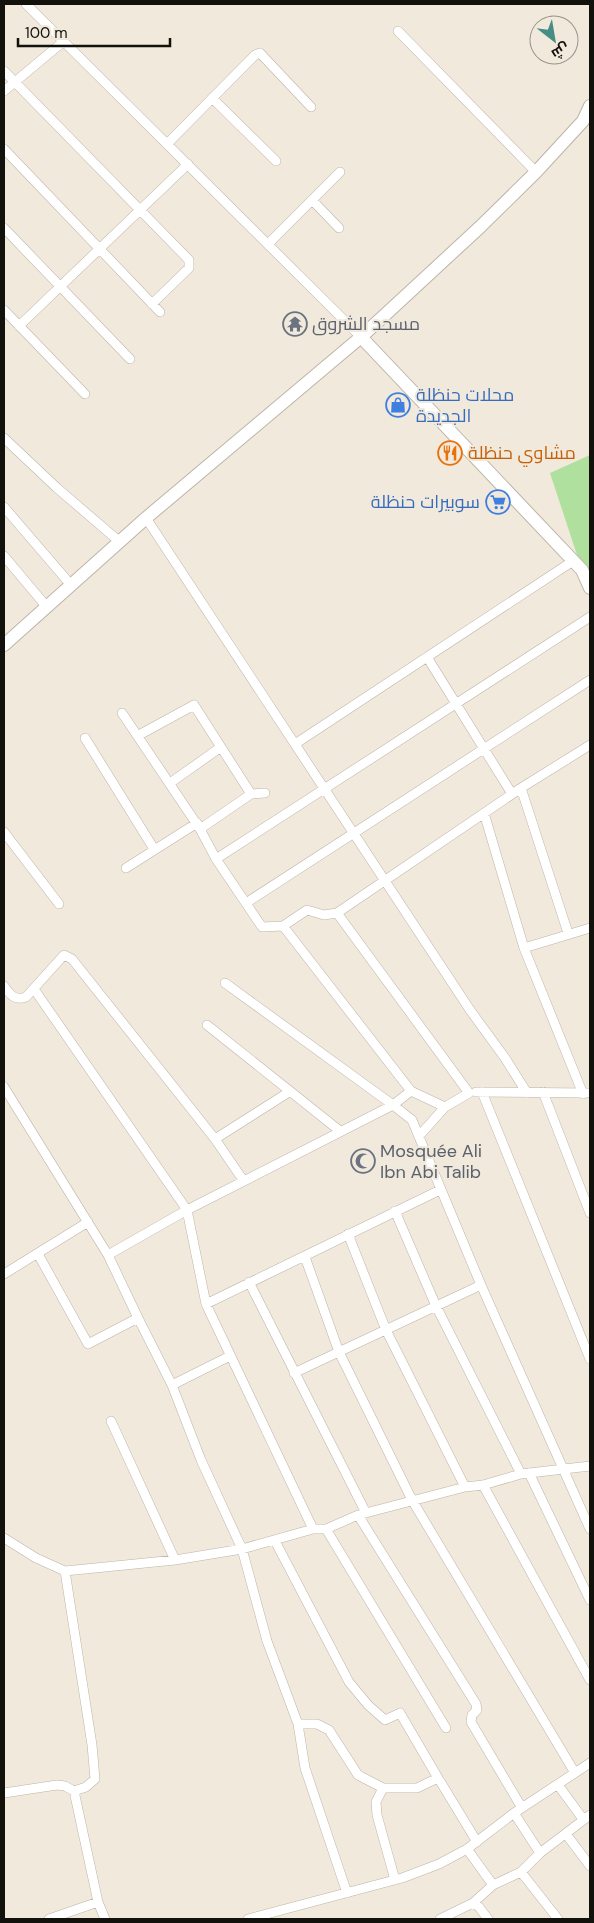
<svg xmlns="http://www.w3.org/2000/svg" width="594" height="1923" font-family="'DM Sans',Cairo,sans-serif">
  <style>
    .green { fill: #afe09e }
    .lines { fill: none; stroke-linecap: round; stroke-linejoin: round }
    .street-casing { stroke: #bcb4a7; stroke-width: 10 }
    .secondary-casing { stroke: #bcb4a7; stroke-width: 14 }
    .street { stroke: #fff; stroke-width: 9 }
    .secondary { stroke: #fff; stroke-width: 12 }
    .labels { text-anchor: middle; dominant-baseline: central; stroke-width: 4; stroke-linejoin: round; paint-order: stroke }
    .worship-label { font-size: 18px; fill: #5b616d; stroke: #f1e9db; text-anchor: start }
    .shop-label { font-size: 18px; fill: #366cbe; stroke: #f1e9db; text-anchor: start }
    .food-label { font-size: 18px; fill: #c56008; stroke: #f1e9db; text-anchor: start }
  </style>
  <rect width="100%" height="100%" fill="#f1e9db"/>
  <!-- green -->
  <path class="green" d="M590,455V586L582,570L550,473Z"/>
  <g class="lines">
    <!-- street casing -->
    <g class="street-casing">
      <path id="street" d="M26,4L361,337
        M398,31L536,172
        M4,71L189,260V268L152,304
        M4,91L64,41
        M212,98L276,161
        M167,144L255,55L260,53L311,107
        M4,149L160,312
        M312,200L339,228
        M4,228L130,359
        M268,244L340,172
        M4,310L85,394
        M19,326L188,164
        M4,438L57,488L120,542
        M4,507L71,585
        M146,518L470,1010L505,1058L527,1093
        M4,556L46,606
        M427,657L512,794
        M122,713L200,829L216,859L262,927L283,926L307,910L324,915L337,913
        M139,735L194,705L251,794
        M85,738L154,849
        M295,744L573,561
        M170,783L221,747
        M521,788L568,933
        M484,813L524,948L583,1094
        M200,829L251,794L265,793
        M4,832L59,904
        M216,859L590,617
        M126,868L197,823
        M246,903L590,680
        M283,926L411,1091L445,1107
        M524,948L590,928
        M225,983L393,1105L411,1091
        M4,986C10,995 15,1001 26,997L64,955L72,959L215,1139L243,1180
        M34,989L187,1210L206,1304L313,1529
        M207,1025L340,1131
        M4,1087L108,1255L138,1318L88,1344L38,1254
        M476,1092L590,1093
        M482,1092L590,1359
        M543,1092L590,1213
        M419,1136L445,1107L469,1093L337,913L521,788L590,745
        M215,1139L289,1092
        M395,1211L436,1306L521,1474
        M348,1234L386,1330L465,1487
        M108,1255L187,1210L393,1105L412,1120L481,1285L590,1529
        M305,1257L339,1352L412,1500L575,1773
        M4,1274L88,1222
        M249,1282L366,1513
        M206,1304L440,1190
        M138,1318L172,1385L201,1460L242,1549L267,1641L298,1724H317L329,1730L358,1775L383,1788H417L438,1778L400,1713L385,1720L368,1705L349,1682L275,1541
        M294,1373L481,1285
        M172,1385L230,1356
        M111,1421L175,1560
        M529,1473L590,1600
        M483,1485L590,1680
        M358,1515L476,1704L477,1710L472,1715L471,1722L522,1808
        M326,1529L446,1728
        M4,1538L36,1558L65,1571L175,1560L242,1549L313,1529H326L358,1515L465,1487L483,1485L521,1474L590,1466
        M298,1724L305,1768L347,1893
        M440,1781L477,1842
        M558,1785L583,1819
        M383,1788L376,1802L377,1815L395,1880
        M74,1791L98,1902L105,1919
        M4,1793L57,1785L65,1786L74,1791L86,1787L95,1779L92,1745L65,1571
        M514,1813L540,1853
        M566,1834L590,1866
        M467,1849L493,1885
        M521,1872L558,1919
        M473,1903L479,1907L488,1919
        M49,1919L98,1902
        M248,1919L402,1878L439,1864L467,1849L514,1813L590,1763
        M440,1919L473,1903L493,1885L521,1872L540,1853L590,1815"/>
    </g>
    <!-- secondary casing -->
    <g class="secondary-casing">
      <path id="secondary" d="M361,337L582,570L590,588
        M4,645L146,518L361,337L480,227L536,172L583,121L590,106"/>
    </g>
    <!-- street -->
    <use href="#street" class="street"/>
    <!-- secondary -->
    <use href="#secondary" class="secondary"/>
  </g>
  <!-- icons -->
  <defs>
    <g id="temple-ring" transform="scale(1.25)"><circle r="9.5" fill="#f1e9db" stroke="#6b7280" stroke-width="1.5"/><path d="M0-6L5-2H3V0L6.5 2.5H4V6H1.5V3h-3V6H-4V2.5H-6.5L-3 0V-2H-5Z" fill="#6b7280"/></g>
    <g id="shop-ring" transform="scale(1.25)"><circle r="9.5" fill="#f1e9db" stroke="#3f7fe0" stroke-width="1.5"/><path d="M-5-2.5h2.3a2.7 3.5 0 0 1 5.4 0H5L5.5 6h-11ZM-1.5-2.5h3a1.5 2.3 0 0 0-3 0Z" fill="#3f7fe0"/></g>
    <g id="restaurant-ring" transform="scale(1.25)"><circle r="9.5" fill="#f1e9db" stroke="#e8710a" stroke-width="1.5"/><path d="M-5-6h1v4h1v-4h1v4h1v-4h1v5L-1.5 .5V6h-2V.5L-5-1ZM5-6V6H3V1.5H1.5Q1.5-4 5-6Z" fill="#e8710a"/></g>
    <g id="supermarket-ring" transform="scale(1.25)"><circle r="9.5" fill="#f1e9db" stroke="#3f7fe0" stroke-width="1.5"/><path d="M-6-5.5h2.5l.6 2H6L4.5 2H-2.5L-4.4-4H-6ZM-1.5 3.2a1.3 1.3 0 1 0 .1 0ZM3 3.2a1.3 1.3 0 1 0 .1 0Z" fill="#3f7fe0"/></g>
    <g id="mosque-ring" transform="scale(1.25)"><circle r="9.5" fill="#f1e9db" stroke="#6b7280" stroke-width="1.5"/><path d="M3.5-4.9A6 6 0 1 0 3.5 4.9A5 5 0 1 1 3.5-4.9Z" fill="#6b7280"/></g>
  </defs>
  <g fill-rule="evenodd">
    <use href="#temple-ring" x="295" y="324"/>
    <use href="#shop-ring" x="398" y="405"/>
    <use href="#restaurant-ring" x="450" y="453"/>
    <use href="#supermarket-ring" x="498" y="502"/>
    <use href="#mosque-ring" x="363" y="1161"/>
  </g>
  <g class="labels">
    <!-- worship labels -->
    <g class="worship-label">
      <text x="312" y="324">مسجد الشروق</text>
      <text x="380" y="1151">Mosquée Ali<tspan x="380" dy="21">Ibn Abi Talib</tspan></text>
    </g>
    <!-- shop labels -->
    <g class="shop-label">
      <text x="416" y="395">محلات حنظلة<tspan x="416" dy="21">الجديدة</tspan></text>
      <text x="480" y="502" text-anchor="end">سوبيرات حنظلة</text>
    </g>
    <!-- food labels -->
    <g class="food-label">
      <text x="468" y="453">مشاوي حنظلة</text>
    </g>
  </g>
  <!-- border -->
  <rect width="594" height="1923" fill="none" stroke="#13110c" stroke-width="10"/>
  <!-- north arrow -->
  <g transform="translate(554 40) rotate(149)"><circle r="24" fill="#f1e9db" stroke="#989388"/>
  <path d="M0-4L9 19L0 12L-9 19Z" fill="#468d85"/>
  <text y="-8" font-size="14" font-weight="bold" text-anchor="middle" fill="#13110c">ش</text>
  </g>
  <!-- scale -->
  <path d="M18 38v8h152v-8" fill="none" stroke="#13110c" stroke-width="2.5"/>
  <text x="25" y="38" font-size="15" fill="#13110c" stroke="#f1e9db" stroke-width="4" paint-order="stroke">100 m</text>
</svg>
